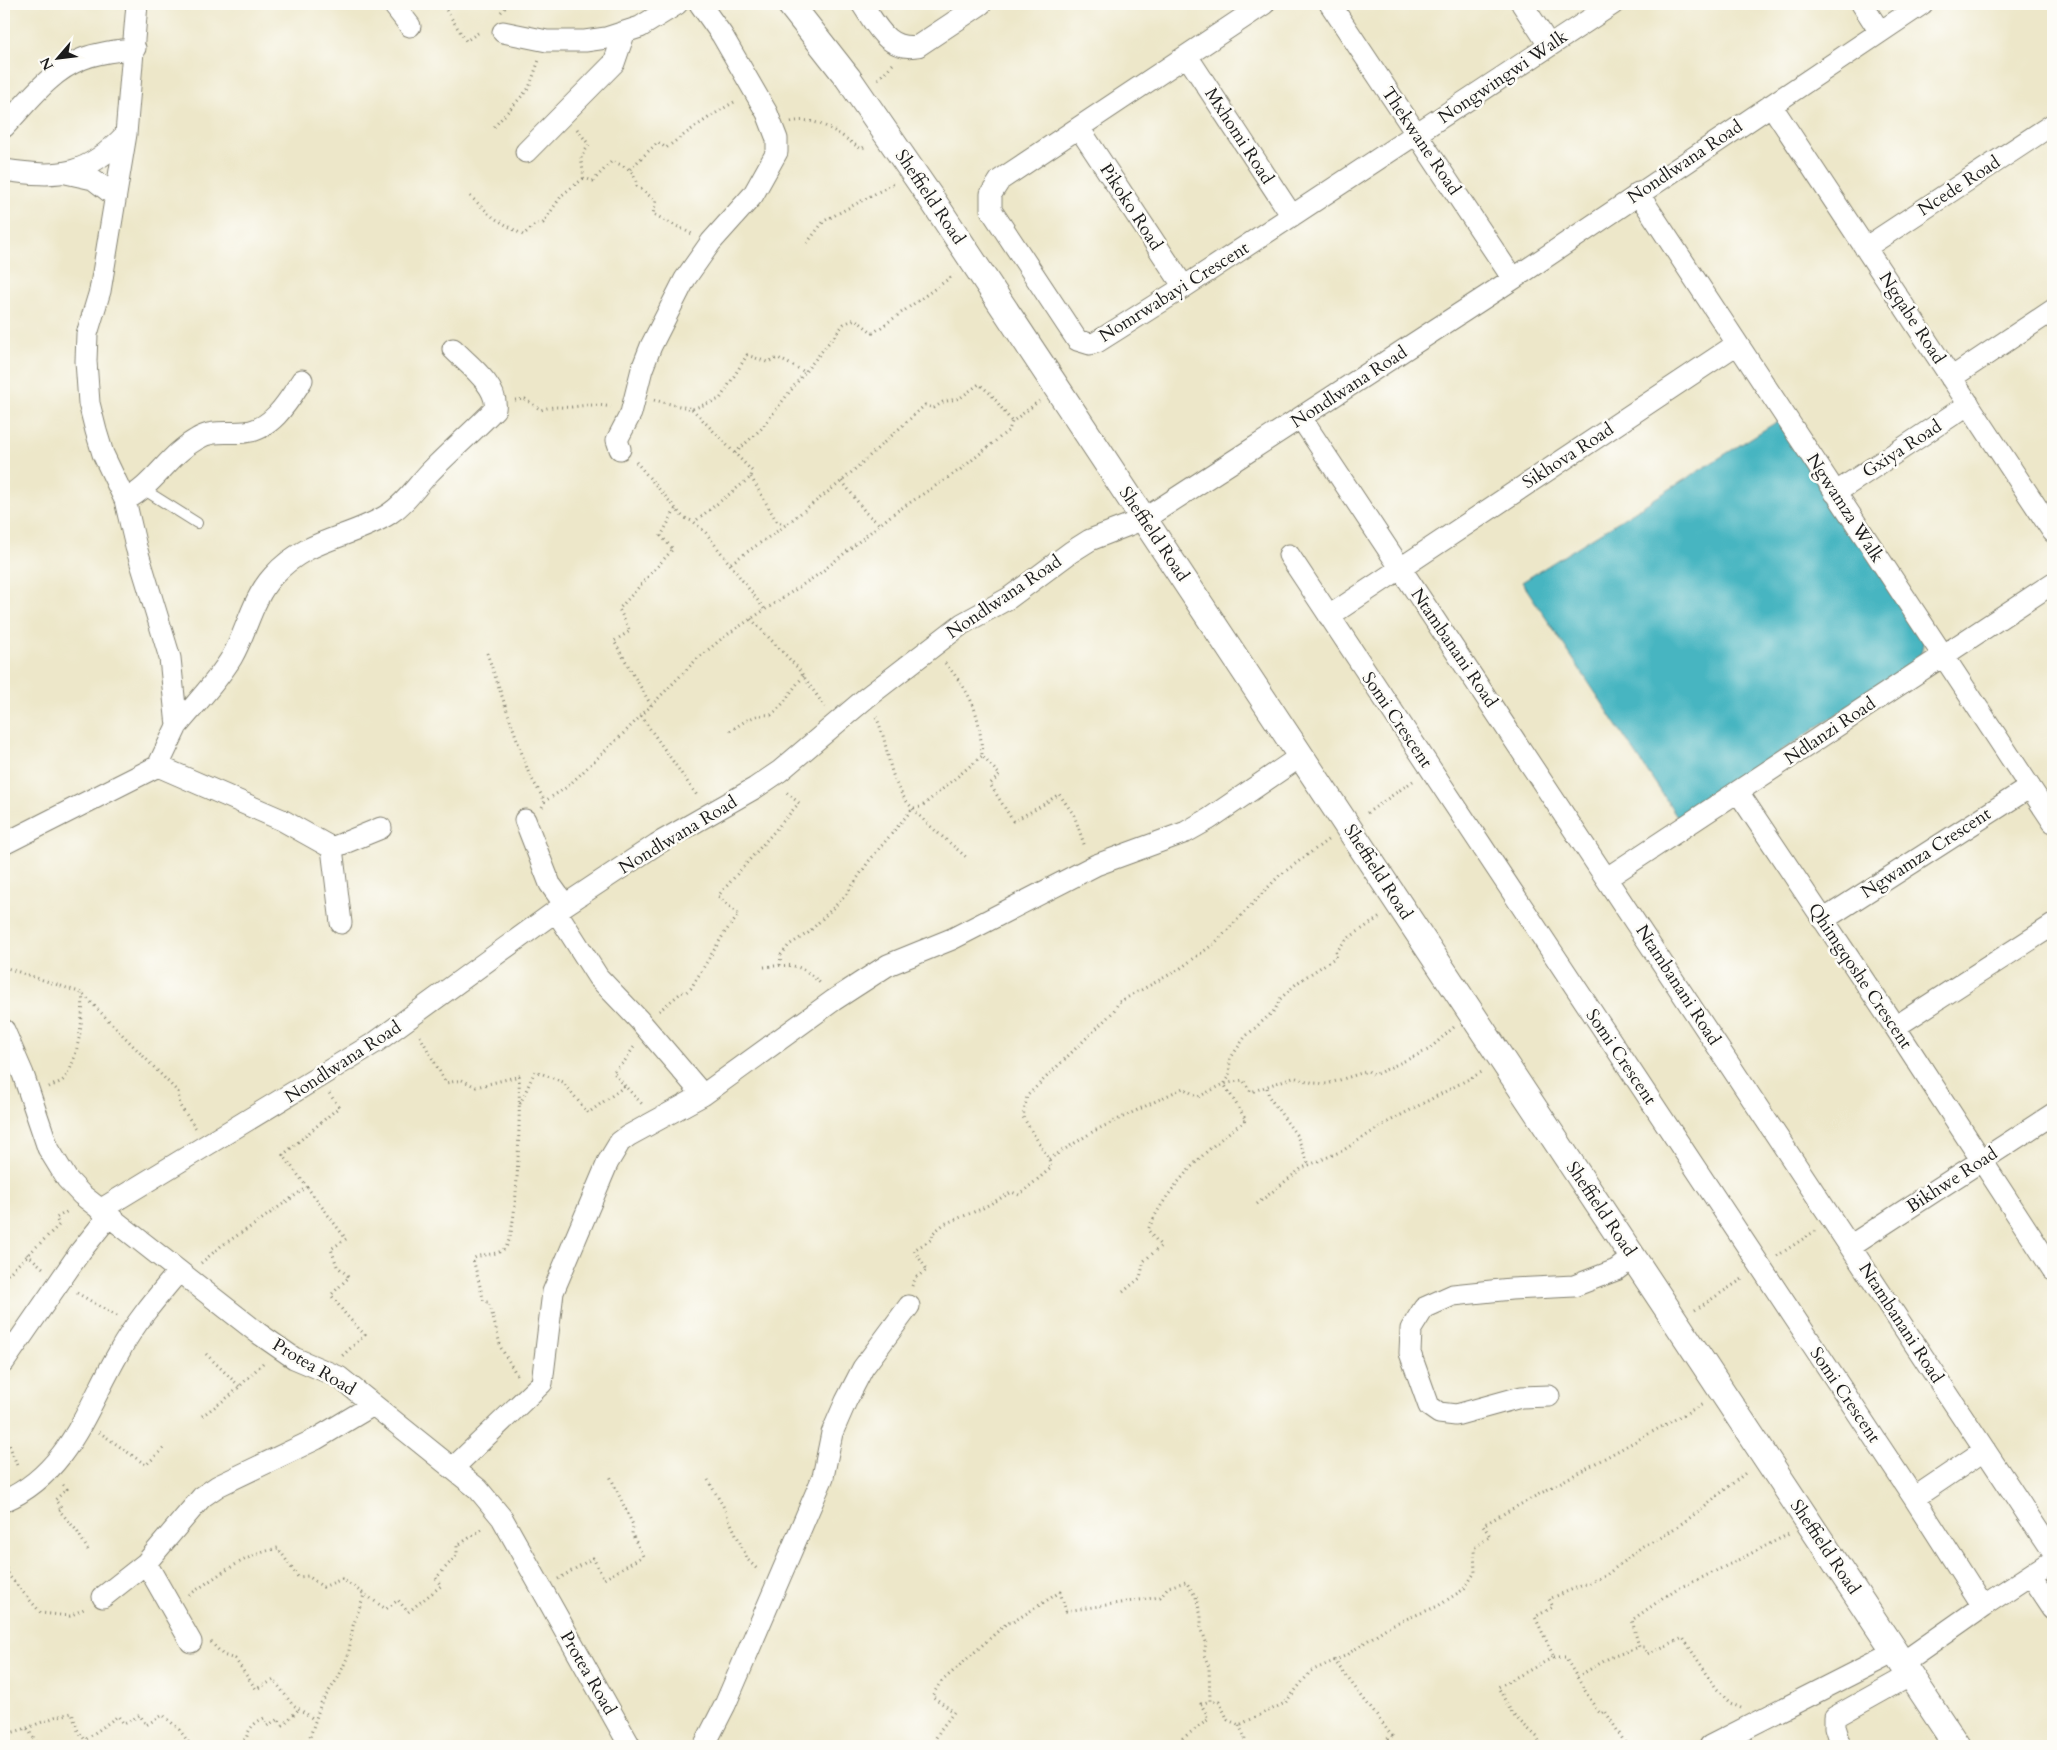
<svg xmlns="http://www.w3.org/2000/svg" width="2057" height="1750" font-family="Cardo,serif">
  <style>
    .water { fill: #47b5c1; stroke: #32686e }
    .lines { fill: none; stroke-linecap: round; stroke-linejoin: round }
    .service-casing { stroke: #848272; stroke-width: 12 }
    .minor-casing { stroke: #848272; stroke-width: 23 }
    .tertiary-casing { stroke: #848272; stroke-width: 28 }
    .path { stroke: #848272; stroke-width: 3; stroke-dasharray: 1 4; stroke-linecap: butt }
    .service { stroke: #fff; stroke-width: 10 }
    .minor { stroke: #fff; stroke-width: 21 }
    .tertiary { stroke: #fff; stroke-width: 26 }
    .labels { text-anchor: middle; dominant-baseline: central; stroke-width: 5; stroke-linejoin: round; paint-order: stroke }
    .street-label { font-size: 18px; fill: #1c1c1c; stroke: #fdfcf7 }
  </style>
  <rect width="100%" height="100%" fill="#fdfcf7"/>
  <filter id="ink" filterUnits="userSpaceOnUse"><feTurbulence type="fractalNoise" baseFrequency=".02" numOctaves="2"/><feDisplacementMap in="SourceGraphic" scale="10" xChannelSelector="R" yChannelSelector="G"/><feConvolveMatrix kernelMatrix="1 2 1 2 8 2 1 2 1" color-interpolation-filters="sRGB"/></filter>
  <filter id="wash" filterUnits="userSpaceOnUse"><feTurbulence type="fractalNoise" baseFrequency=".0096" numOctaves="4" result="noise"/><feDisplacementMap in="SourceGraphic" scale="20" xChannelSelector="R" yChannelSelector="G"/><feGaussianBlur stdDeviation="1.12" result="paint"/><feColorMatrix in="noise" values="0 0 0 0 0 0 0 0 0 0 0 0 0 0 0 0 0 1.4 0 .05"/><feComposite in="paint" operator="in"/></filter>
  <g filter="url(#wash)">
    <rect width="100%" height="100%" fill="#ede7c9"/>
    <!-- water -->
    <path class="water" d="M1778,421L1924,639L1920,659L1679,819L1522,582Z"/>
  </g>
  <g filter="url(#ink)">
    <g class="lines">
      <!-- service casing -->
      <g class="service-casing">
        <path id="service" d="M143,489L197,523"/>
      </g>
      <!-- minor casing -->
      <g class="minor-casing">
        <path id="minor" d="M393,4L410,26
          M862,4C877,26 887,51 918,46L981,4
          M1264,4L1000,180L991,194V210L1077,340L1090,344L1097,342L1184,287L1613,4
          M1330,4L1513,279
          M1522,4L1549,45
          M1862,4L1880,32
          M503,32L547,41H585L606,38L640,27L677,4
          M1187,56L1292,216
          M1771,105L2053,532
          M4,127C27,103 50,71 82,59C98,52 118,51 135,48
          M1079,128L1184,287
          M526,152L614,63L624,34
          M4,170C59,178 86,177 126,134
          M66,173L93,179L115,196
          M1638,193L2053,822
          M1865,248L2053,124
          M1951,378L2053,310
          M1301,418L2053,1553
          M620,449L617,440L631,413L642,369L651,346L685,279L711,242L753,195L777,152V139L767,113L722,35L700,4
          M1835,493L1969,404
          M125,500C154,486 168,455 197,439C213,429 228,434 245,432C272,430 289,400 302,380
          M1289,555L1914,1498L1983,1606
          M1329,616L1737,344
          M177,726C196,703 217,682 232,657C247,631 252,599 273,576C308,537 350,539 389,514C406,503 416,487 429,473C450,451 474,431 495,409C499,387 468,364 453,349
          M158,766L282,820L332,848
          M1738,792L1895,1027L2053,1270
          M525,820L550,884L565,905
          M4,844L158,766L177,726L170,658L136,547L125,500L103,454L96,431L89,403L86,361L87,334L100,291L126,134L137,4
          M332,848L341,923
          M332,848L381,828
          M1607,878L2053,583
          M556,911L598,977L639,1020L703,1095
          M1823,920L2030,787
          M1895,1027L2053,925
          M4,1030L23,1074L48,1148L67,1179L82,1195L258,1333L294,1358L339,1377L478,1489L502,1518L630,1746
          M100,1210L376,1042L556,911L657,844L755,788L780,771L866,698L962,624L1009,598L1071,552L1090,540L1144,519L1249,451L1513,279L1922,4
          M1850,1246L2053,1114
          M4,1362L80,1252L108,1217
          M1549,1396L1521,1397L1456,1415L1439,1413L1429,1406L1410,1353L1411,1329L1424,1308L1453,1295L1511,1289L1574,1286L1616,1270L1633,1257
          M453,1468L542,1383L553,1292L608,1162L620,1142L628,1136L703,1095L834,1000L888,965L952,939L1096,865L1186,832L1209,819L1301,756
          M1914,1498L1985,1450
          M4,1501C68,1473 86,1410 118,1354C134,1324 157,1297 179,1271
          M146,1563L191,1642
          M2031,1575L2053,1608
          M103,1597L146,1563L202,1497L218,1486L316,1439L373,1405
          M1902,1663L1983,1606L2053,1560
          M704,1746L725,1705L823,1477L832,1433L846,1401L863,1368L909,1306
          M1710,1746L1895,1652
          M1841,1746L1835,1727V1717L1910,1675"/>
      </g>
      <!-- tertiary casing -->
      <g class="tertiary-casing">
        <path id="tertiary" d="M790,4L848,78L935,204L1957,1746"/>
      </g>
      <!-- path -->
      <path class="path" d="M431,4L438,8L443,5L466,41L481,31
        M501,12L509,4
        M878,79L893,64
        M791,122C818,115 840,135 861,149L866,146
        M494,127L529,88L539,60
        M577,129L589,145L581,157L584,178L593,181L612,161C624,166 635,170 637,186L656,201L653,214L692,234
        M630,169L658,142L666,148C689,131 711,115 736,101
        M470,196L494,218L523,235L536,224L543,223L562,195L584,178
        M807,243L824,221L893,184
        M515,400L525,399L541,410C553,405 560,408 572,407C586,405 597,404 611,407
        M654,400L692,409L720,399L747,355L767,362L778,358L805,372L844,324L855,319L873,333L954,275
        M692,409L752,471L751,477L694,522
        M735,453L761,429L805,372
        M636,462L683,517L694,522L706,533L765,610
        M751,477L777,522L785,524
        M842,481L866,513L880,525
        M731,563L779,530L842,481L925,405L934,408L943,402L960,398L979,384L991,394L1012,422
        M751,619L797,667L825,707
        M487,653L529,774L545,801
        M945,663C973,696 980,713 982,756L1000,775L990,784L1013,821L1038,808L1059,794L1074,815L1085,847
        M651,705L614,641L630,631L619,609L673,549L661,536L676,508
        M641,716L698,797
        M876,717C887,739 887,765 898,787C909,812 945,838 966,857
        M730,731C744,722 754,713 771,715C785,705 791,689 804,676
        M542,807L545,801L567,787L625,732L697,659L725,636L819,574L894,513L961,469L1009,430L1012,422L1039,401
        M1367,813L1413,781
        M780,965L781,955L789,945L808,933L846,895L869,861L913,808L921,807L982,756
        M4,967L82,993L178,1092L180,1106L196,1128
        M764,967C793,964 800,963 821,984
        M659,1011L682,992L685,993L691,988L725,932L739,915L718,896L799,803L785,791
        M420,1036L446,1083L462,1080L476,1087L519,1076C520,1101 519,1235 505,1248C496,1257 483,1252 473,1259L484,1302H489L501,1348L518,1377
        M625,1086L613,1072L624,1062L634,1047
        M49,1087C53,1085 59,1083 63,1080C77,1067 85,1012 82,994
        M1267,1088L1269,1097L1297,1136L1309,1165
        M520,1104L535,1071L563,1082L588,1113L625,1086L643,1105
        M1049,1159L1094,1131L1183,1088L1198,1097L1224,1084L1243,1080L1251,1092L1293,1077L1314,1083L1327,1084L1368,1071L1374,1075L1428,1050L1454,1027
        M307,1187L346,1239L331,1249L337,1266L349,1277L331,1295L346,1315L365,1335L342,1356
        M1257,1204L1302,1168L1342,1151L1386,1123L1482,1072
        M27,1254L44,1269
        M1777,1256L1815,1231
        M201,1263L221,1246L255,1224L307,1187L283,1155L339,1107L329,1093
        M4,1278L59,1225L56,1218L68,1211
        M912,1286L916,1277L927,1270L914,1250L932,1239L933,1233L944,1224L981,1209L1012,1192L1019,1195L1051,1168L1049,1159L1023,1117L1027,1096L1113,1012L1119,1002L1178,970L1215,943L1279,876L1329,839
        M1123,1292L1140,1278L1144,1261L1161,1246L1148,1230C1166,1188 1208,1146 1246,1120L1224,1084L1229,1077L1230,1059L1245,1037L1275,1010L1280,999L1297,983L1336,957L1335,953L1347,939L1380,917
        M77,1293L117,1316
        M1695,1310L1744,1278
        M206,1354L239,1386
        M202,1416L231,1395L264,1362
        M99,1432L146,1465L164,1448
        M4,1437L9,1444L18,1468
        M708,1480L723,1506L748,1560L759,1571
        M63,1485L67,1489L55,1500L62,1508L59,1510L77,1531L88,1550
        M4,1564L10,1577L41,1613L70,1616L86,1608
        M558,1579L593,1558L604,1579L643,1556L632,1534L633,1525L609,1474
        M189,1595C219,1575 242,1556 278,1548L298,1577L308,1576L323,1587L342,1579L386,1609L398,1600L408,1612L441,1586L436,1578L457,1555V1546L484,1528
        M211,1642L223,1655L235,1659L256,1689L274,1680L292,1704L315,1720
        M1554,1657H1565L1596,1709L1601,1714L1605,1711L1627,1746
        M1334,1660L1392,1736L1377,1746
        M1577,1677L1609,1658L1639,1647
        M1741,1708L1730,1703L1717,1689L1683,1638L1647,1654L1644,1647H1639L1632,1620L1679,1587C1687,1587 1775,1541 1789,1534
        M1239,1725L1245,1738L1244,1746
        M27,1728L55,1717L72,1713L77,1729L85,1740L118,1716L124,1724L140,1715L146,1725L163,1715L179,1729L191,1746
        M4,1735L27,1728L39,1746
        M230,1746L246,1739C249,1728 254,1723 264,1718L267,1726L278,1719L283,1725L299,1709
        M307,1746L321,1703L338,1678L348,1656L353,1626L364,1595
        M931,1746L941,1729L954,1712L932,1696L940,1683L1007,1623L1013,1622L1060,1592L1066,1611L1160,1597L1168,1587L1186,1582L1196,1597L1201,1616V1627L1206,1642L1204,1655L1209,1667L1210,1701L1219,1702L1228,1720L1239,1725L1285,1703L1311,1671L1345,1656L1389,1626L1438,1606L1464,1589L1475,1572L1474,1548L1490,1536L1483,1525L1703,1404
        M1184,1746L1180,1740L1209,1719L1201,1704L1210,1701
        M1541,1746L1537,1737L1513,1715L1498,1687L1554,1657L1535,1617L1553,1607L1549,1599L1605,1576L1643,1546L1659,1539L1691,1517L1748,1471"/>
      <!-- service -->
      <use href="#service" class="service"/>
      <!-- minor -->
      <use href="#minor" class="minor"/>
      <!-- tertiary -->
      <use href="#tertiary" class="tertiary"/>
    </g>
  </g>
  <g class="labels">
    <!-- street labels -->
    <g class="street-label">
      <text transform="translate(1503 77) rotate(-34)">Nongwingwi Walk</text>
      <text transform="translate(1239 136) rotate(57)">Mxhomi Road</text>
      <text transform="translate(1421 141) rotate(56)">Thekwane Road</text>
      <text transform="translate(1685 162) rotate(-34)">Nondlwana Road</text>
      <text transform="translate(1959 186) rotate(-33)">Ncede Road</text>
      <text transform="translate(930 197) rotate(56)">Sheffield Road</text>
      <text transform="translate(1131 207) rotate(57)">Pikoko Road</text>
      <text transform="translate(1174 292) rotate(-32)">Nomrwabayi Crescent</text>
      <text transform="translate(1912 318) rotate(57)">Ngqabe Road</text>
      <text transform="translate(1349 387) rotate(-33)">Nondlwana Road</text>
      <text transform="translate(1902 449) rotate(-33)">Gxiya Road</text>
      <text transform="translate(1568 456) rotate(-33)">Sikhova Road</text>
      <text transform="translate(1845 508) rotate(57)">Ngwamza Walk</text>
      <text transform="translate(1154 534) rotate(56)">Sheffield Road</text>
      <text transform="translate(1004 597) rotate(-34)">Nondlwana Road</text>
      <text transform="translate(1454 648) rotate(56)">Ntambanani Road</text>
      <text transform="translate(1397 720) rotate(56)">Somi Crescent</text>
      <text transform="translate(1830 731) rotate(-34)">Ndlanzi Road</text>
      <text transform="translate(678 835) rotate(-31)">Nondlwana Road</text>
      <text transform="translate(1926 853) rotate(-33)">Ngwamza Crescent</text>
      <text transform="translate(1378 872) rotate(57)">Sheffield Road</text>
      <text transform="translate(1860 976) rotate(56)">Qhimgqoshe Crescent</text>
      <text transform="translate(1678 985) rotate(57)">Ntambanani Road</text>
      <text transform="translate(1621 1057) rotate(56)">Somi Crescent</text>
      <text transform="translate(343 1062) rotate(-33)">Nondlwana Road</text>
      <text transform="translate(1952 1180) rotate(-33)">Bikhwe Road</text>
      <text transform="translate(1601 1209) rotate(56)">Sheffield Road</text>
      <text transform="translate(1901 1323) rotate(57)">Ntambanani Road</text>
      <text transform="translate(314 1367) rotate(31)">Protea Road</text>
      <text transform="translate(1845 1395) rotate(56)">Somi Crescent</text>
      <text transform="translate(1825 1547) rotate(56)">Sheffield Road</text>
      <text transform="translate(588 1673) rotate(60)">Protea Road</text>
    </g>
  </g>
  <!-- margin -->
  <rect width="2057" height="1750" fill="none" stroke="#fdfcf7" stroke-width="20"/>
  <!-- north arrow -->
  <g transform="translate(58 58) rotate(242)" stroke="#fdfcf7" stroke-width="4" paint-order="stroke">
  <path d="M0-4L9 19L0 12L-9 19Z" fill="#1c1c1c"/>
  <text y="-8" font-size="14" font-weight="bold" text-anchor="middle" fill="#1c1c1c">N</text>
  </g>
</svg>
